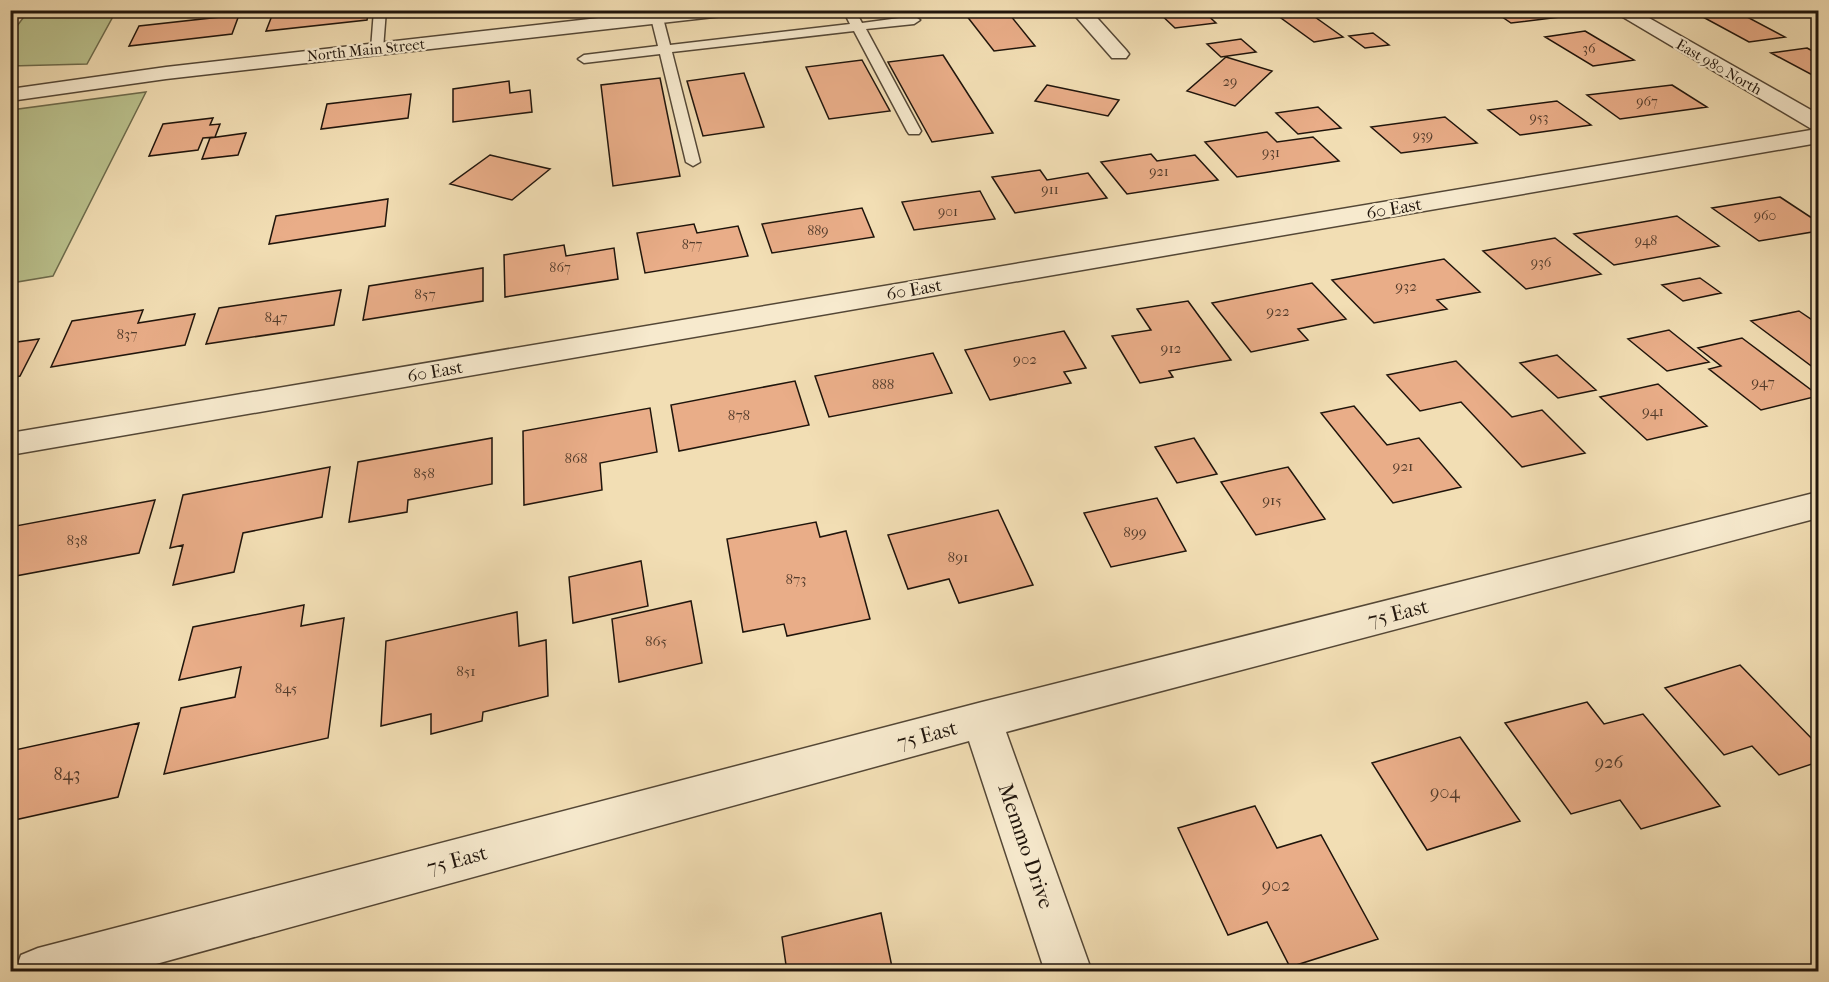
<svg xmlns="http://www.w3.org/2000/svg" width="1829" height="982" font-family="'IM FELL French Canon',serif">
  <style>
    .green { fill: #bac18d; stroke: #6d6b4c; stroke-width: 1.5 }
    .building { fill: #e9ad88; stroke: #20150c; stroke-width: 1.5 }
    .lines { fill: none; stroke-linecap: round; stroke-linejoin: round }
    .service-casing { stroke: #544736; stroke-width: 3 }
    .minor-casing { stroke: #544736; stroke-width: 3 }
    .tertiary-casing { stroke: #544736; stroke-width: 3 }
    .service { fill: #f7eace; fill-rule: evenodd }
    .minor { fill: #f7eace; fill-rule: evenodd }
    .tertiary { fill: #f7eace; fill-rule: evenodd }
    .labels { text-anchor: middle; dominant-baseline: central; stroke-width: 4.5; stroke-linejoin: round; paint-order: stroke }
    .far-number-label { font-size: 14px; fill: #523b2b }
    .far-street-label { font-size: 15px; fill: #20150c; stroke: #f7eace }
    .number-label { font-size: 15px; fill: #523b2b }
    .street-label { font-size: 18px; fill: #20150c; stroke: #f7eace }
    .near-number-label { font-size: 18px; fill: #523b2b }
    .near-street-label { font-size: 21px; fill: #20150c; stroke: #f7eace }
  </style>
  <rect width="100%" height="100%" fill="#f2deb4"/>
  <filter id="stains"><feTurbulence type="fractalNoise" baseFrequency=".00333" numOctaves="4"/><feColorMatrix values="0 0 0 0 .2 0 0 0 0 .09 0 0 0 0 .02 0 0 0 .5 -.17"/></filter>
  <radialGradient id="worn" r=".72"><stop offset=".6" stop-color="#630" stop-opacity="0"/><stop offset="1" stop-color="#630" stop-opacity=".3"/></radialGradient>
  <!-- green -->
  <path class="green" d="M29,10H116V11L87,64L11,66V34Z
    M146,92L53,276L11,283V110Z"/>
  <!-- building -->
  <path class="building" d="M292,10H369L367,20L266,31L273,13Z
    M403,10H445L402,15Z
    M1006,10L1035,46L994,51L966,15Z
    M1156,10H1202L1216,23L1175,28Z
    M1270,10H1305L1343,37L1314,42Z
    M1492,10H1549L1560,17L1511,23Z
    M1690,10H1734L1785,37L1749,42Z
    M239,15L232,34L129,46L139,26Z
    M1585,31L1634,60L1593,66L1545,37Z
    M1373,33L1389,45L1365,48L1349,36Z
    M1241,39L1256,52L1221,57L1207,44Z
    M1807,48L1818,54V78L1771,53Z
    M943,55L993,133L932,142L888,62Z
    M1226,57L1272,71L1235,106L1187,91Z
    M862,60L890,111L829,119L806,67Z
    M744,73L764,127L703,136L687,81Z
    M660,78L680,176L613,186L601,85Z
    M509,81L510,93L530,90L532,112L453,122V89Z
    M1047,85L1119,100L1108,116L1035,101Z
    M1672,85L1707,107L1620,119L1587,95Z
    M411,94L408,118L321,129L327,104Z
    M1557,101L1591,125L1520,135L1488,110Z
    M1318,107L1341,128L1298,134L1276,113Z
    M1445,117L1477,143L1401,153L1371,127Z
    M213,118L210,125L220,124L215,137L203,138L198,150L149,156L163,124Z
    M1267,132L1277,142L1313,137L1339,161L1237,177L1205,142Z
    M246,133L238,155L202,159L210,138Z
    M1151,154L1157,161L1195,155L1218,180L1127,194L1101,162Z
    M490,155L550,169L512,200L450,184Z
    M1040,170L1047,180L1088,173L1107,198L1015,213L992,177Z
    M980,191L995,219L914,230L902,202Z
    M1780,197L1818,222V231L1759,241L1712,208Z
    M388,199L385,226L269,244L276,216Z
    M862,208L874,237L772,253L762,224Z
    M1677,216L1719,246L1614,265L1574,234Z
    M694,224L697,233L738,226L748,256L645,273L637,233Z
    M1555,238L1601,274L1526,289L1483,251Z
    M564,245L566,256L614,248L618,279L505,297L504,255Z
    M1444,259L1480,292L1437,300L1447,309L1374,323L1332,280Z
    M483,268V301L363,320L369,286Z
    M1700,278L1721,293L1683,301L1662,285Z
    M1312,283L1346,319L1298,329L1308,340L1251,352L1212,303Z
    M341,290L334,325L206,344L219,308Z
    M1188,301L1231,360L1169,371L1173,377L1140,383L1112,336L1151,330L1137,309Z
    M143,310L138,323L195,314L185,345L51,367L72,321Z
    M1799,311L1818,324V371L1751,321Z
    M1669,330L1709,362L1667,371L1628,339Z
    M1064,331L1086,368L1064,372L1071,383L990,400L965,350Z
    M1742,338L1818,395V396L1761,410L1709,369L1721,366L1698,348Z
    M39,339L20,376L10,378V343Z
    M933,353L952,393L829,417L815,376Z
    M1557,355L1596,390L1558,398L1520,363Z
    M1456,361L1512,417L1542,410L1585,453L1522,467L1461,402L1420,411L1387,375Z
    M795,381L809,425L679,451L671,405Z
    M1658,384L1707,426L1647,440L1600,397Z
    M1354,406L1387,445L1419,438L1461,487L1393,503L1321,413Z
    M650,408L657,452L600,463L602,490L524,505L523,431Z
    M492,438V484L408,500L407,512L349,522L358,462Z
    M1194,438L1217,474L1177,483L1155,447Z
    M330,467L322,517L243,533L234,572L173,585L183,545L170,548L183,495Z
    M1288,467L1325,519L1256,535L1221,482Z
    M1157,498L1186,551L1111,567L1084,513Z
    M155,500L139,553L10,577V527Z
    M998,510L1033,585L959,603L949,579L908,589L888,535Z
    M816,522L820,537L846,531L870,619L787,636L784,624L743,632L727,539Z
    M641,561L648,606L573,623L569,577Z
    M691,601L702,663L619,682L612,619Z
    M304,605L301,626L344,618L328,738L164,774L181,708L235,697L241,667L179,680L193,627Z
    M517,612L519,646L546,640L548,696L483,712L482,721L431,734V714L381,726L386,641Z
    M1740,665L1818,745V762L1779,775L1752,746L1724,755L1665,688Z
    M1587,702L1604,724L1643,714L1720,806L1641,829L1620,800L1571,814L1505,723Z
    M139,723L118,797L10,821V751Z
    M1460,737L1520,821L1427,850L1372,763Z
    M1255,806L1277,848L1321,835L1378,939L1290,967L1267,922L1228,935L1178,828Z
    M881,913L893,972H787L782,937Z"/>
  <g class="lines">
    <!-- service casing -->
    <g class="service-casing">
      <path id="service" d="M374,10H386L383,49L377,53L371,49Z
        M843,10H855L862,23L914,16L920,20L914,24L866,29L921,131L919,134H909L907,131L854,31L672,52L700,162L693,166L686,162L660,54L584,63L578,59L584,55L658,46L651,18L657,14L663,18L670,45L850,24Z"/>
    </g>
    <!-- minor casing -->
    <g class="minor-casing">
      <path id="minor" d="M1070,10H1090L1126,50L1129,54L1126,58H1112Z
        M1611,10H1635L1818,114V143L10,455V433L1817,129L1810,128Z
        M1818,492V518L1006,732L1092,972H1045L969,741L127,972H15L21,955L38,948L982,702Z"/>
    </g>
    <!-- tertiary casing -->
    <g class="tertiary-casing">
      <path id="tertiary" d="M669,10H732L730,14L723,16L166,79L10,101V89L166,67Z"/>
    </g>
    <!-- service -->
    <use href="#service" class="service"/>
    <!-- minor -->
    <use href="#minor" class="minor"/>
    <!-- tertiary -->
    <use href="#tertiary" class="tertiary"/>
  </g>
  <g class="labels">
    <!-- far-number labels -->
    <g class="far-number-label">
      <text x="1589" y="48">36</text>
      <text x="1230" y="81">29</text>
      <text x="1647" y="101">967</text>
      <text x="1539" y="117">953</text>
      <text x="1423" y="135">939</text>
      <text x="1271" y="152">931</text>
      <text x="1159" y="171">921</text>
      <text x="1050" y="189">911</text>
      <text x="948" y="211">901</text>
      <text x="1765" y="215">960</text>
      <text x="818" y="230">889</text>
      <text x="1646" y="240">948</text>
      <text x="692" y="244">877</text>
      <text x="1541" y="262">936</text>
      <text x="560" y="267">867</text>
    </g>
    <!-- far-street labels -->
    <g class="far-street-label">
      <text transform="translate(366 50) rotate(-6)">North Main Street</text>
      <text transform="translate(1719 67) rotate(30)">East 980 North</text>
    </g>
    <!-- number labels -->
    <g class="number-label">
      <text x="1406" y="286">932</text>
      <text x="425" y="294">857</text>
      <text x="1278" y="311">922</text>
      <text x="276" y="317">847</text>
      <text x="127" y="334">837</text>
      <text x="1171" y="348">912</text>
      <text x="1025" y="359">902</text>
      <text x="1763" y="382">947</text>
      <text x="883" y="384">888</text>
      <text x="1653" y="411">941</text>
      <text x="739" y="415">878</text>
      <text x="576" y="458">868</text>
      <text x="1403" y="466">921</text>
      <text x="424" y="473">858</text>
      <text x="1272" y="500">915</text>
      <text x="1135" y="532">899</text>
      <text x="77" y="540">838</text>
      <text x="958" y="557">891</text>
      <text x="796" y="579">873</text>
      <text x="656" y="641">865</text>
      <text x="466" y="671">851</text>
      <text x="286" y="688">845</text>
    </g>
    <!-- street labels -->
    <g class="street-label">
      <text transform="translate(1394 209) rotate(-10)">60 East</text>
      <text transform="translate(914 290) rotate(-10)">60 East</text>
      <text transform="translate(435 372) rotate(-10)">60 East</text>
    </g>
    <!-- near-number labels -->
    <g class="near-number-label">
      <text x="1609" y="762">926</text>
      <text x="67" y="774">843</text>
      <text x="1445" y="792">904</text>
      <text x="1276" y="885">902</text>
    </g>
    <!-- near-street labels -->
    <g class="near-street-label">
      <text transform="translate(1398 613) rotate(-14)">75 East</text>
      <text transform="translate(927 735) rotate(-15)">75 East</text>
      <text transform="translate(1026 846) rotate(71)">Memmo Drive</text>
      <text transform="translate(457 860) rotate(-15)">75 East</text>
    </g>
  </g>
  <!-- margin -->
  <rect width="1829" height="982" fill="none" stroke="#f2deb4" stroke-width="36"/>
  <rect x="12" y="12" width="1805" height="958" fill="none" stroke="#20150c" stroke-width="3"/>
  <rect x="18" y="18" width="1793" height="946" fill="none" stroke="#20150c" stroke-width="1.5"/>
  <rect width="100%" height="100%" filter="url(#stains)"/>
  <rect width="100%" height="100%" fill="url(#worn)"/>
</svg>
